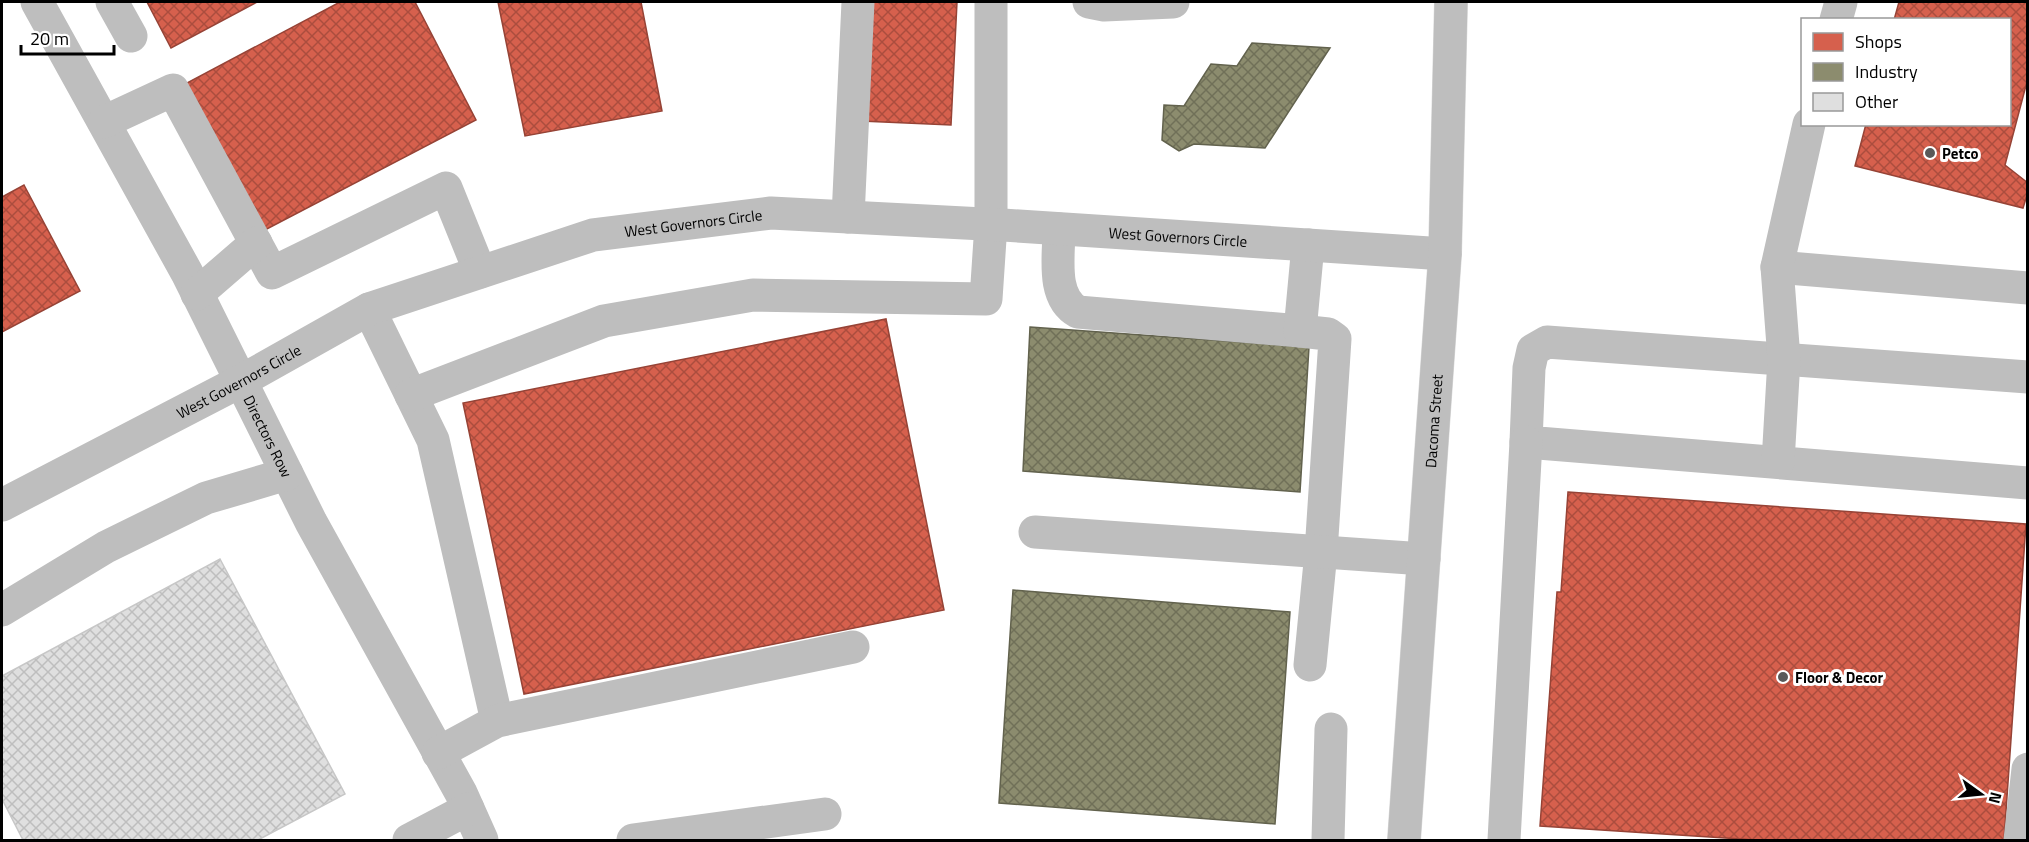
<svg xmlns="http://www.w3.org/2000/svg" width="2029" height="842" font-family="'Titillium Web',sans-serif">
  <style>
    .shops { fill: url(#shops-cross-hatch); stroke: #964336; stroke-width: 1.5 }
    .industry { fill: url(#industry-cross-hatch); stroke: #62624d; stroke-width: 1.5 }
    .building { fill: url(#building-cross-hatch); stroke: #c7c7c7; stroke-width: 1.5 }
    .lines { fill: none; stroke-linecap: round; stroke-linejoin: round }
    .major-casing { stroke: #dbdbdb; stroke-width: 34 }
    .minor { stroke: #bebebe; stroke-width: 33 }
    .major { stroke: #bebebe; stroke-width: 33 }
    .poi-dot { fill: #595959; stroke: #fff; stroke-width: 2 }
    .labels { text-anchor: middle; dominant-baseline: central; stroke-width: 6; stroke-linejoin: round; paint-order: stroke }
    .poi-label { font-size: 15px; font-weight: bold; fill: #000; stroke: #fff; text-anchor: start }
    .street-label { font-size: 15px; fill: #000; stroke: #fff }
  </style>
  <defs>
    <pattern id="shops-cross-hatch" width="8" height="8" patternUnits="userSpaceOnUse" patternTransform="scale(1.5)"><rect width="8" height="8" fill="#d6604d"/><path d="M0 0l8 8M0 8l8-8" fill="none" stroke="#ab4d3e"/></pattern>
    <pattern id="industry-cross-hatch" width="8" height="8" patternUnits="userSpaceOnUse" patternTransform="scale(1.5)"><rect width="8" height="8" fill="#8c8c6e"/><path d="M0 0l8 8M0 8l8-8" fill="none" stroke="#707058"/></pattern>
    <pattern id="building-cross-hatch" width="8" height="8" patternUnits="userSpaceOnUse" patternTransform="scale(1.5)"><rect width="8" height="8" fill="#dfdfdf"/><path d="M0 0l8 8M0 8l8-8" fill="none" stroke="#bebebe"/></pattern>
  </defs>
  <rect width="100%" height="100%" fill="#fff"/>
  <!-- shops -->
  <path class="shops" d="M147,2H257L171,48Z
    M340,2H415L476,120L263,231L185,84Z
    M498,2H641L662,111L525,136Z
    M868,2H957L951,125L861,121Z
    M1899,2H2028V78L2005,165L2028,183V192L2023,208L1855,166L1866,124H2010V20H1894Z
    M24,185L80,291L2,332V197Z
    M886,319L944,610L524,694L463,403Z
    M1568,492L2026,524L2004,840H1756L1540,826L1557,592H1561Z"/>
  <!-- industry -->
  <path class="industry" d="M1252,43L1330,48L1265,148L1194,144L1179,151L1162,140L1164,105L1184,106L1211,64L1237,66Z
    M1030,327L1309,347L1300,492L1023,471Z
    M1013,590L1290,612L1275,824L999,803Z"/>
  <!-- building -->
  <path class="building" d="M220,559L345,794L258,840H23L2,799V676Z"/>
  <g class="lines">
    <!-- major casing -->
    <g class="major-casing">
      <g id="major">
        <path id="s3" d="M1404,840L1445,254L1451,2"/>
      </g>
    </g>
    <!-- minor -->
    <g class="minor">
      <path id="s1" d="M37,2L187,273L311,522L461,793L482,840"/>
      <path d="M112,2L131,36"/>
      <path d="M1089,2L1104,5L1173,2"/>
      <path d="M1836,20L1841,2"/>
      <path d="M104,122L173,90L272,273L446,188L480,272"/>
      <path d="M848,217L858,2"/>
      <path d="M1059,229C1059,256 1051,297 1078,312L1300,331"/>
      <path d="M1308,245L1300,331L1328,334L1335,339L1321,552L1310,665"/>
      <path d="M1777,267L2028,288"/>
      <path d="M197,294L256,243"/>
      <path d="M369,309L433,440L497,721"/>
      <path d="M2028,377L1547,342L1533,350L1529,368L1526,442L2028,483"/>
      <path d="M411,395L604,321L753,295L986,299L991,224V2"/>
      <path d="M1778,462L1784,359L1777,267L1809,124"/>
      <path id="s2" d="M2,505L241,381L369,309L593,235L771,213L1003,225L1445,254"/>
      <path d="M1035,532L1424,559"/>
      <path d="M2,610L106,547L206,498L287,474"/>
      <path d="M438,753L497,721L853,647"/>
      <path d="M409,840L468,809"/>
      <path d="M633,840L825,814"/>
      <path d="M1328,840L1331,729"/>
      <path d="M1504,840L1526,442"/>
      <path d="M2020,840L2028,769"/>
    </g>
    <!-- major -->
    <use href="#major" class="major"/>
  </g>
  <!-- markers -->
  <g class="poi-dot">
    <circle cx="1930" cy="153" r="6"/>
    <circle cx="1783" cy="677" r="6"/>
  </g>
  <g class="labels">
    <!-- poi labels -->
    <g class="poi-label">
      <text x="1942" y="153">Petco</text>
      <text x="1795" y="677">Floor &amp; Decor</text>
    </g>
    <!-- street labels -->
    <g class="street-label">
      <text stroke="none"><textPath href="#s2" startOffset="753">West Governors Circle</textPath></text>
      <text stroke="none"><textPath href="#s2" startOffset="1239">West Governors Circle</textPath></text>
      <text stroke="none"><textPath href="#s2" startOffset="267">West Governors Circle</textPath></text>
      <text stroke="none"><textPath href="#s3" startOffset="420">Dacoma Street</textPath></text>
      <text stroke="none"><textPath href="#s1" startOffset="492">Directors Row</textPath></text>
    </g>
  </g>
  <!-- border -->
  <rect width="2029" height="842" fill="none" stroke="#000000" stroke-width="6"/>
  <!-- legend -->
  <rect x="1801" y="18" width="210" height="108" fill="#ffffff" stroke="#999999" stroke-width="1.5"/>
  <rect x="1813" y="33" width="30" height="18" fill="#d6604d" stroke="#999999" stroke-width="1.5"/>
  <text x="1855" y="48" font-size="18" fill="#000000">Shops</text>
  <rect x="1813" y="63" width="30" height="18" fill="#8c8c6e" stroke="#999999" stroke-width="1.5"/>
  <text x="1855" y="78" font-size="18" fill="#000000">Industry</text>
  <rect x="1813" y="93" width="30" height="18" fill="#dfdfdf" stroke="#999999" stroke-width="1.5"/>
  <text x="1855" y="108" font-size="18" fill="#000000">Other</text>
  <!-- north arrow -->
  <g transform="translate(1981 794) rotate(105)" stroke="#ffffff" stroke-width="4.5" paint-order="stroke">
  <path d="M0-4.5L10 22L0 15L-10 22Z" fill="#000000"/>
  <text y="-9" font-size="16" font-weight="bold" text-anchor="middle" fill="#000000">N</text>
  </g>
  <!-- scale -->
  <path d="M21 45v9h93v-9" fill="none" stroke="#000000" stroke-width="3"/>
  <text x="30" y="45" font-size="18" fill="#000000" stroke="#ffffff" stroke-width="4.5" paint-order="stroke">20 m</text>
</svg>
